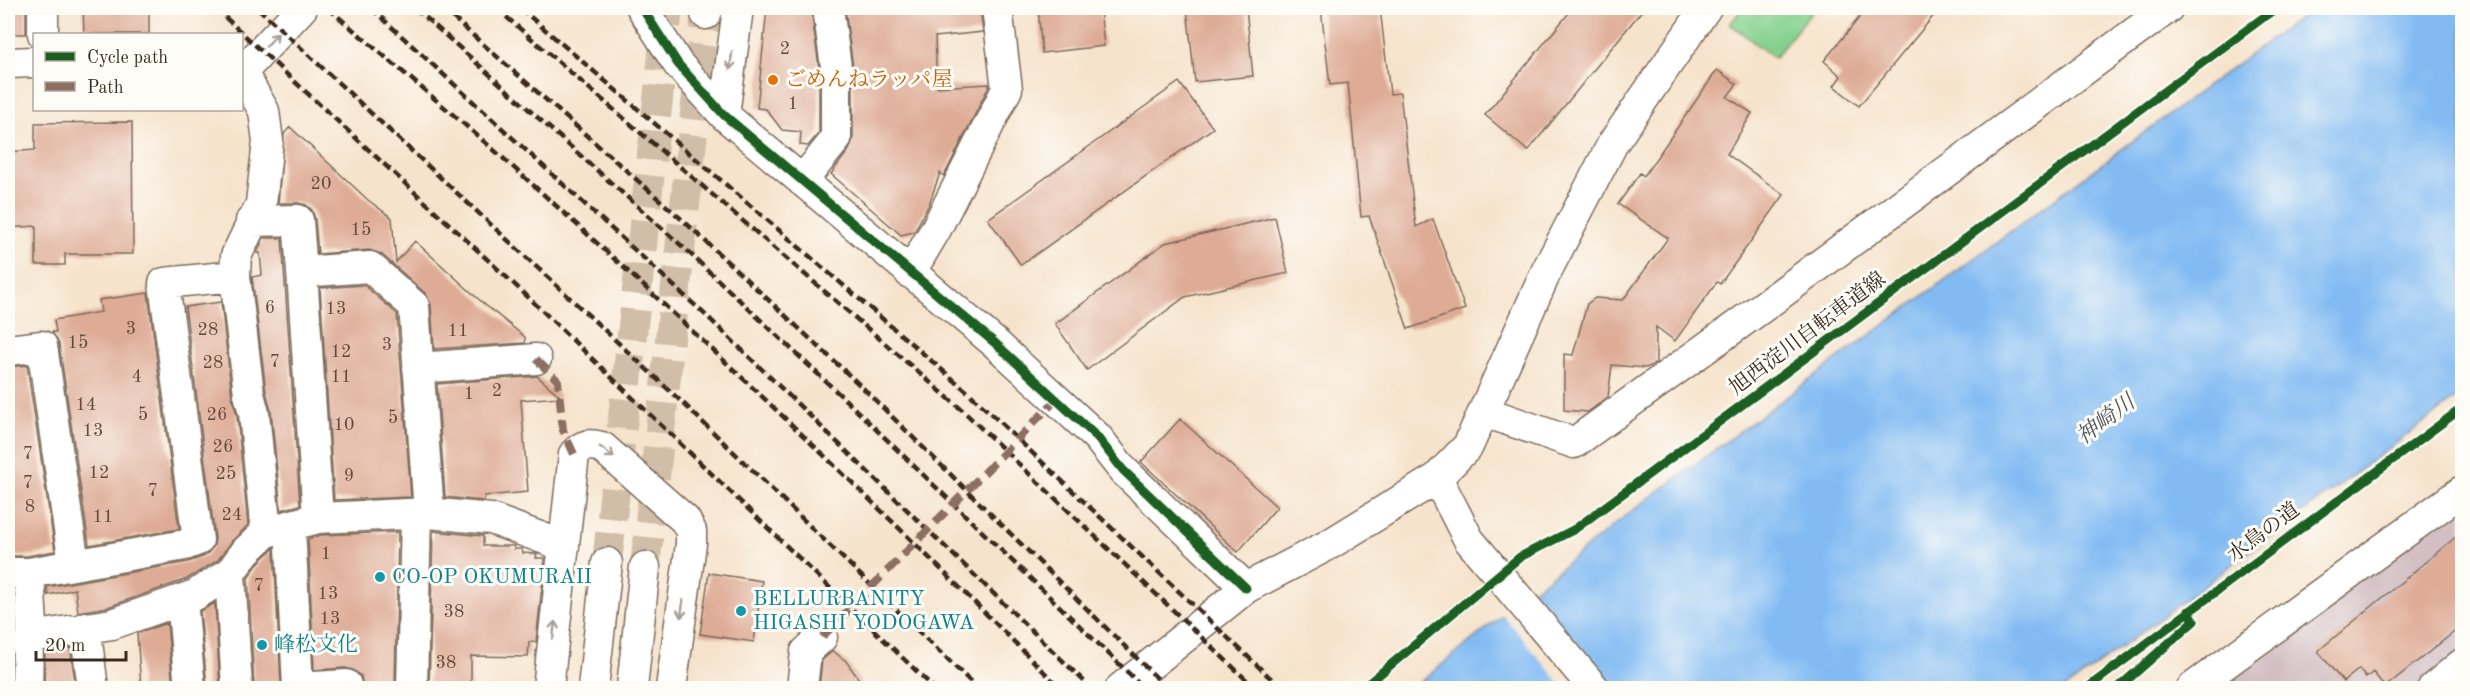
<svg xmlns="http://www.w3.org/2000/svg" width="2470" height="696" font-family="'Old Standard TT','Noto Serif JP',serif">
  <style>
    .industrial { fill: #d2bec3 }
    .green { fill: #84d08d; stroke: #607d56; stroke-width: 1.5 }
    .water { fill: #82bbf3; stroke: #5e7288; stroke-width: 1.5 }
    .pier { fill: #f6e3cc }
    .building { fill: #deab95 }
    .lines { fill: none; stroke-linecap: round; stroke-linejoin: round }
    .minor-tunnel { stroke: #d1bea9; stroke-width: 30; stroke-dasharray: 30 15; stroke-linecap: butt }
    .minor-casing { stroke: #7c6b5b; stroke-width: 33 }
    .minor { stroke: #fff; stroke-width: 30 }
    .rail { stroke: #3b2a1e; stroke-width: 4.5; stroke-dasharray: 9 4.5; stroke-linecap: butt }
    .quiet { stroke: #8d6e63; stroke-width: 8; stroke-dasharray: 15 8; stroke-linecap: butt }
    .cycleway-casing { stroke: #fdfcf7; stroke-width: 13 }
    .cycleway { stroke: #1b5e20; stroke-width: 9 }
    .oneway { stroke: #a79f9a }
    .food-dot { fill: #e8710a; stroke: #fdfcf7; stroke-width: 2 }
    .culture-dot { fill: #0f9aa8; stroke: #fdfcf7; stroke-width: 2 }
    .labels { text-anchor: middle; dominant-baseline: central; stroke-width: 6; stroke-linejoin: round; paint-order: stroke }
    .number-label { font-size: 18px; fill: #644a3c }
    .food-label { font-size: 21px; fill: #c56008; stroke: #fdfcf7; text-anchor: start }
    .street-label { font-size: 21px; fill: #3b2a1e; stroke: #fdfcf7 }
    .culture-label { font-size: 21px; fill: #0d838f; stroke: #fdfcf7; text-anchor: start }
    .water-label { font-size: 22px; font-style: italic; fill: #50565e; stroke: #fdfcf7 }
  </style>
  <rect width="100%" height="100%" fill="#fdfcf7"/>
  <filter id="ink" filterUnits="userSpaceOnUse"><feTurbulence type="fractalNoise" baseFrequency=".0167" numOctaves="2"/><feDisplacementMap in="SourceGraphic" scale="12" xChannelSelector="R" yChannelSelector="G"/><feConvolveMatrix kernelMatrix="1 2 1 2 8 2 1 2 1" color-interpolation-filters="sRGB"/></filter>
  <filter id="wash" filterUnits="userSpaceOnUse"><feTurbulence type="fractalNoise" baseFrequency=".008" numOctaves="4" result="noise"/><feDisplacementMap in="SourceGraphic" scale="24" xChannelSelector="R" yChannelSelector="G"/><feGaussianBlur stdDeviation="1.35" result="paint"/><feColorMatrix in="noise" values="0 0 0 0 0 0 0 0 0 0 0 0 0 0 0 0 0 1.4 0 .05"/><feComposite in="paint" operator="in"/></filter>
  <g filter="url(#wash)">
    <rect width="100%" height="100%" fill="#f6e3cc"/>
    <!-- industrial -->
    <path class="industrial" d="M2462,505V688H2212Z"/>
    <!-- green -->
    <path class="green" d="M1743,8H1815L1774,58L1730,24Z"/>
    <!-- water -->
    <path class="water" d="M2313,8H2462V394L2066,688H1413L1625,516Z"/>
    <!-- pier -->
    <path class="pier" d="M1530,589L1614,688H1564L1501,613Z"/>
    <g id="blocks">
      <!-- building -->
      <path class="building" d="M8,8H26V34H8Z
        M83,8H149V34H84Z
        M767,8H811L819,68V133L808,146L800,145L801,132L782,130L766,109L757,108Z
        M845,8H980L983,32L935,37L937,87L989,84V86L944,176L940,173L929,204L914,232L901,235L831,174L849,150L853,139V67Z
        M1038,8H1100L1104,46L1042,53Z
        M1187,8H1246L1253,76L1195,82Z
        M1321,8H1380L1390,94L1400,93L1416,227L1433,219L1465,309L1408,329L1369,216L1361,217L1348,83L1330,85Z
        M1573,8H1644L1528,151L1485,115Z
        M1867,8H1940L1859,106L1834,86L1841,76L1824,61Z
        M1717,70L1737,84L1727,97L1752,113L1727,154L1784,195L1720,284L1717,282L1675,341L1656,327V363L1646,368L1612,365L1608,397L1588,412L1564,410V354L1573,355L1587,304L1595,298L1623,300L1668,238L1618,204L1640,173L1644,176Z
        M1179,82L1213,128L1021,265L988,219Z
        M132,122L133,254H65V265H36V226L8,228V152L35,150V123Z
        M290,127L368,200L392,218L396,262L415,241L484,304L525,337V343L434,349L431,305L426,294L381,254L369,250L318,254L315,219L312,210L306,205L298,203H278L284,134Z
        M1275,217L1288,273L1185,297L1087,370L1055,324L1165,243Z
        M264,238H282L300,505L281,510L271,411L266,391L252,277L262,275L260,253H257Z
        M364,285L397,314L411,497L334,500L320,288Z
        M148,293L179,529L89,545L59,344L52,332H56L54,320L101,312L99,300Z
        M221,302L232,396L237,416L248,525L232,541L218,560L187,579L108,607L78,612L75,589L48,595L47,587L188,562L205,556L214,546L215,538L185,307Z
        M27,365L55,551L27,556H8V367Z
        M537,376L561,397L521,400L528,492L485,496L484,501L445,497L437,384Z
        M1180,419L1277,507L1238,552L1141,462Z
        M433,531L483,536V546H514V549H522L523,553L537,554L536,558H545L536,642H529L528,657L471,656V688H429Z
        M2463,531V625L2385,687L2373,672L2366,678L2359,669L2343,682L2318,651Z
        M398,532L395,688H363L361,676L353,670L345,668L314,670L308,539L321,535Z
        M274,548L281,688H254L248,578L259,562Z
        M709,573L762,581L754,642L700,634Z
        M215,603L220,688H207L200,611Z
        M167,623L173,688H141L137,633Z
        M70,648L76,688H44L45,652Z
        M833,651L846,661L865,688H819L822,660Z"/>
    </g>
  </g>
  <g filter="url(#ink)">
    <use href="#blocks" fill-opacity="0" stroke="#7c6b5b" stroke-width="1.5"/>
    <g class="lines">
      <!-- minor-tunnel -->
      <path class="minor-tunnel" d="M607,563L668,8
        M645,567L706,14"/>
      <!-- minor casing -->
      <g class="minor-casing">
        <path id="minor" d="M43,8V34
          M642,8L678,64L724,115L995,343L1097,437L1123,470L1246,588
          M706,14L707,8
          M8,63L34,62
          M724,115L738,8
          M802,181L836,139V67L828,8
          M251,221L298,220L302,272L370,267L414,306L429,513
          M302,272L318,518
          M910,273L936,229L1007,89L997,8
          M8,350L42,346L74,564
          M418,368L536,359
          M1485,412L1574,443L1764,306L2168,8
          M1437,478L1468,446L1547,270L1613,143L1706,8
          M290,527L298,688L346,685V688
          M266,532L254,413L249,394L235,276L236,256L261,204L268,141L264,111L242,72L302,8
          M8,573H29L185,545L198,540L164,283L235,276
          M230,573L237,688
          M182,600L190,688
          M85,627L93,688
          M32,637L112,624L195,595L230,573L246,551L266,532L318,518L429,513L491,519L564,546
          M27,688L28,644L32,637V627L29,573
          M412,688L416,513
          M548,688L574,454C583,444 589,444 602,447L685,520L691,531V544L671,688
          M593,688L607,563
          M632,688L645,567
          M802,688L806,652L822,637
          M1121,688L1246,588L1330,544L1437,478L1469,540L1594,688
          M2192,688L2462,491
          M2433,688L2462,664"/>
      </g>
      <!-- minor -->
      <use href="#minor" class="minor"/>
      <!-- rail -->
      <path class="rail" d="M215,8L527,296L934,688
        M258,8L684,404L977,688
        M328,8C386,58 445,107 503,158C694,329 880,506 1060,688
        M371,8L711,320L1091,688
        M415,8L683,247L853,407L1144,688
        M442,8L687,224L864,389L1167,688
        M496,8L961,409L1255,688
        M520,8L969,393L1281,688"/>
      <!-- quiet -->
      <path class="quiet" d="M536,359L558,381L563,430L574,454
        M822,637L1056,400"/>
      <!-- cycleway casing -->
      <g class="cycleway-casing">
        <path id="cycleway" d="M642,8L678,64L724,115L995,343L1097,437L1123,470L1246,588
          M1363,688L1520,557L1575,529L2276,8
          M2087,688L2462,408
          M2118,688L2194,621L2189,611"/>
      </g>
      <!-- cycleway -->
      <use href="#cycleway" class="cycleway"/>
    </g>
    <!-- one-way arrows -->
    <defs><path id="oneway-shaft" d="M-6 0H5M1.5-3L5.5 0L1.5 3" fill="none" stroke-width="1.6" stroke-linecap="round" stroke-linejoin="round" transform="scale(1.5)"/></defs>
    <g class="oneway">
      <use href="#oneway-shaft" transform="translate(272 40) rotate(-47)"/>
      <use href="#oneway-shaft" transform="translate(731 61) rotate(97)"/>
      <use href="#oneway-shaft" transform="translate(607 452) rotate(37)"/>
      <use href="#oneway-shaft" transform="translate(682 609) rotate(98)"/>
      <use href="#oneway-shaft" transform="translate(554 630) rotate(-84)"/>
    </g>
  </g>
  <!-- markers -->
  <circle class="food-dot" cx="773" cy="80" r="6"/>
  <g class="culture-dot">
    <circle cx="380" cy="577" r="6"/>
    <circle cx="741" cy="611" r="6"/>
    <circle cx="262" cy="645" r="6"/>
  </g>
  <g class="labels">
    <!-- number labels -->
    <g class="number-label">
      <text x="785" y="49">2</text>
      <text x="793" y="104">1</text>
      <text x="321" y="184">20</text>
      <text x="361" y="230">15</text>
      <text x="270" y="308">6</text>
      <text x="336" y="309">13</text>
      <text x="131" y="329">3</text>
      <text x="208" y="330">28</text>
      <text x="458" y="331">11</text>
      <text x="78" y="343">15</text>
      <text x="387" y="345">3</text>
      <text x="341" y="352">12</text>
      <text x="275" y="362">7</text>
      <text x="213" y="363">28</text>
      <text x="137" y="377">4</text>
      <text x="341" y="377">11</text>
      <text x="497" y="391">2</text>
      <text x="469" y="394">1</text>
      <text x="86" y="405">14</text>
      <text x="143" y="415">5</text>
      <text x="217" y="415">26</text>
      <text x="393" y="418">5</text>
      <text x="344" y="425">10</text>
      <text x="93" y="431">13</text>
      <text x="223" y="447">26</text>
      <text x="28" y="454">7</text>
      <text x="99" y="473">12</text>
      <text x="226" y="474">25</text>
      <text x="349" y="476">9</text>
      <text x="28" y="483">7</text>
      <text x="153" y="491">7</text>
      <text x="30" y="507">8</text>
      <text x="232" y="515">24</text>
      <text x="103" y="517">11</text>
      <text x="326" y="554">1</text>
      <text x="259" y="586">7</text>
      <text x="328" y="594">13</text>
      <text x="454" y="612">38</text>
      <text x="330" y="619">13</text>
      <text x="446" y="663">38</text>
    </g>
    <!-- food labels -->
    <g class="food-label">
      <text x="785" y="80">ごめんねラッパ屋</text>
    </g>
    <!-- street labels -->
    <g class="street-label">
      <text transform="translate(1808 334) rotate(-37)">旭西淀川自転車道線</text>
      <text transform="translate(2264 533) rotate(-37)">水鳥の道</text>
    </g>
    <!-- culture labels -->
    <g class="culture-label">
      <text x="392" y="577">CO-OP OKUMURAII</text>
      <text x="753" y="599">BELLURBANITY<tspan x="753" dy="24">HIGASHI YODOGAWA</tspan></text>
      <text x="274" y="645">峰松文化</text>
    </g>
    <!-- water labels -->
    <g class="water-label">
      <text transform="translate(2106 420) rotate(-37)">神崎川</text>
    </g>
  </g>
  <!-- margin -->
  <rect width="2470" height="696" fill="none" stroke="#fdfcf7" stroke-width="30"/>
  <!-- legend -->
  <rect x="33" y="33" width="210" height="78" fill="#fdfcf7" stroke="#afa8a0" stroke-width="1.5"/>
  <rect x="45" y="52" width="30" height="9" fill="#1b5e20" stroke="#afa8a0" stroke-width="1.5"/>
  <text x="87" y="63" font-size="18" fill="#3b2a1e">Cycle path</text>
  <rect x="45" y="82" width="30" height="9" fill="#8d6e63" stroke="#afa8a0" stroke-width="1.5"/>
  <text x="87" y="93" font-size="18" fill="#3b2a1e">Path</text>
  <!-- scale -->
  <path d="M36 651v9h90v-9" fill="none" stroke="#3b2a1e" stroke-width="3"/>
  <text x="45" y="651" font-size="18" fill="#3b2a1e" stroke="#fdfcf7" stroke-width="4.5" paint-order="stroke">20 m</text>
</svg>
